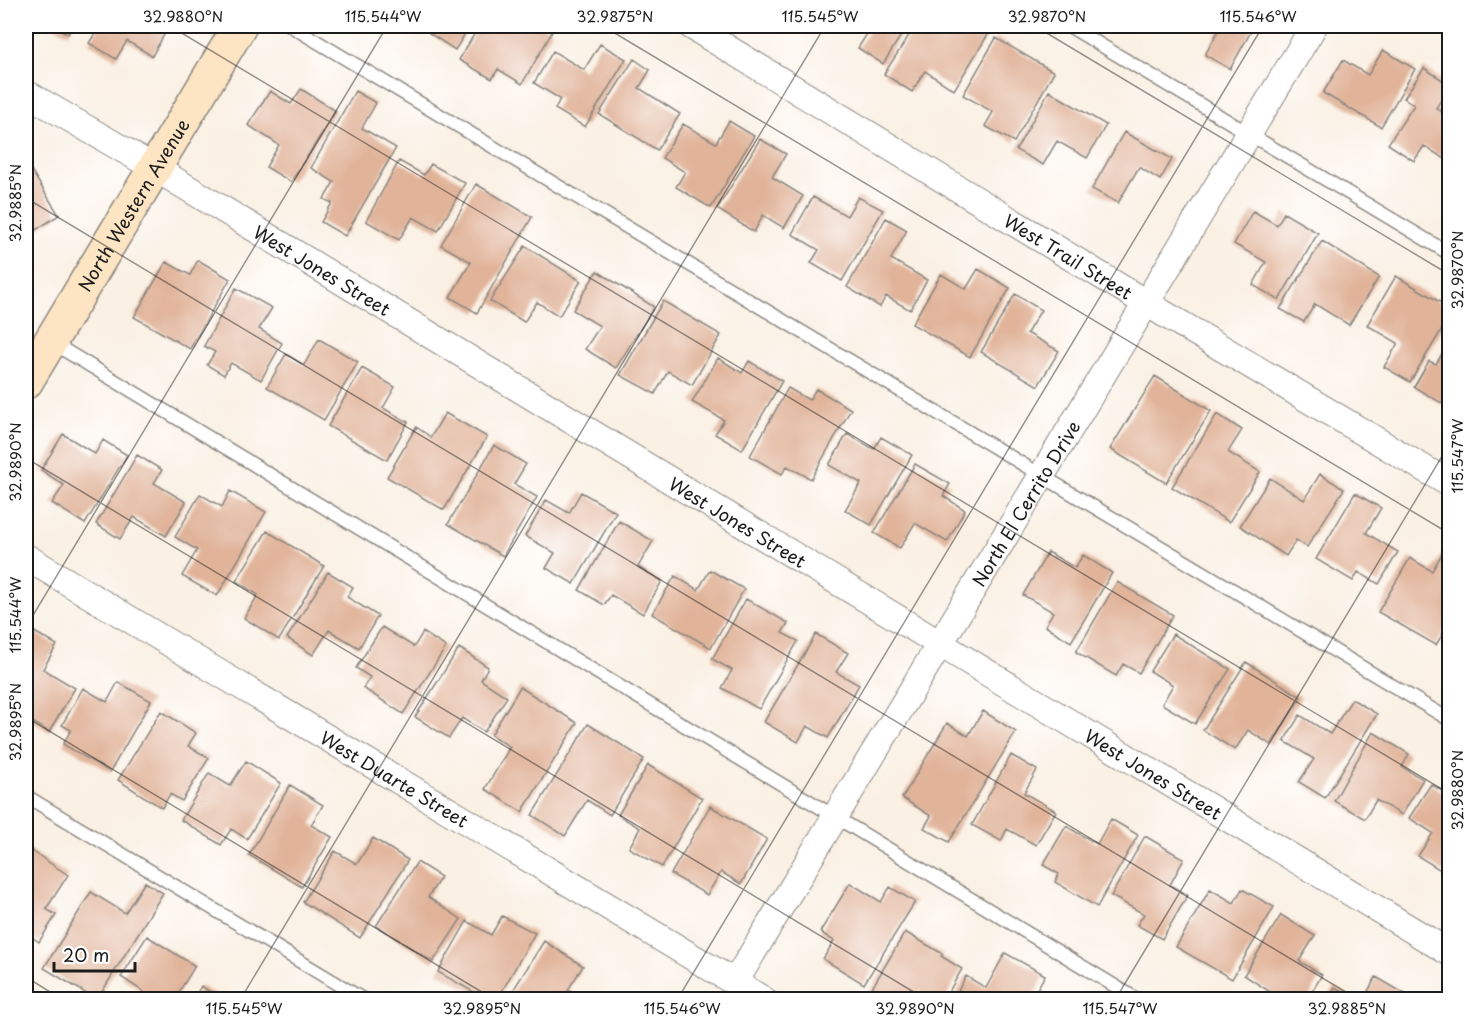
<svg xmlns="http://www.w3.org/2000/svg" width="1475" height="1025" font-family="'Playpen Sans',sans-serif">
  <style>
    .building { fill: #e1b49a }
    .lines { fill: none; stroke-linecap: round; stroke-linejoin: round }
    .lane-casing { stroke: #8b8680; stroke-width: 15 }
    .street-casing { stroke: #8b8680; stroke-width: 28 }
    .secondary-casing { stroke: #8b8680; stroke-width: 36 }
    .lane { stroke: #fff; stroke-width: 12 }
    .street { stroke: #fff; stroke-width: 26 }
    .secondary { stroke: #fde5c4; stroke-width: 33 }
    .ticks { fill: none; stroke: #1c1c1c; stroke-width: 1.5; stroke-opacity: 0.45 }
    .labels { text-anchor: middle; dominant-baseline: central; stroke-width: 4.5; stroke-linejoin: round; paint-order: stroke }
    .street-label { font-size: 18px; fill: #1c1c1c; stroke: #fff }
    .neatline { fill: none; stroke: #1c1c1c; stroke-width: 2 }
    .ticks-label { font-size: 15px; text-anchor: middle; fill: #1c1c1c }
  </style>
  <rect width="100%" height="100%" fill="#fff"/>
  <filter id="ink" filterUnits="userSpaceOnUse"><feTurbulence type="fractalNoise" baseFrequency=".0167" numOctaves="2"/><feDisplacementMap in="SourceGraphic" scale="12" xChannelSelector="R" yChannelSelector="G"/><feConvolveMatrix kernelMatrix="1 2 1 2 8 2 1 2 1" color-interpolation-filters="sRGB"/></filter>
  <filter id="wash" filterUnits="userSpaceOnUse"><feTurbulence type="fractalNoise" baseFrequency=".008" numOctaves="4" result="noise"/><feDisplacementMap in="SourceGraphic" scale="24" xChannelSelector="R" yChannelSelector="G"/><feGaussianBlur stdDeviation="1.35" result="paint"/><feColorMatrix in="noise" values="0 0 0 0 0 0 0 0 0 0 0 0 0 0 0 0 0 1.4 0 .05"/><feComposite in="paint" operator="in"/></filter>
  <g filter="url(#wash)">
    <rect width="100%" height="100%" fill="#faf0e3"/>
    <g id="blocks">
      <!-- building -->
      <path class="building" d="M54,26H73L68,34Z
        M100,26H169L152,56L127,41L116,59L89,43Z
        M433,26H470L455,50L429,33Z
        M479,26H541L552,32L522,84L498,69L492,79L459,60Z
        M872,26H907L883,64L858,48Z
        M915,26H977L989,33L954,90L925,71L912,92L884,74Z
        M1221,26H1254L1230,69L1205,55Z
        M996,38L1054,72L1014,142L985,126L993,112L963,95Z
        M600,44L626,59L585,127L555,109L560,99L534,83L553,51L584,70Z
        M1383,50L1415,69L1381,127L1323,93L1343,60L1368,75Z
        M634,59L650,70L639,88L680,114L657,150L599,114Z
        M1424,68L1450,85L1436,108L1450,117V162L1424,146L1414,161L1388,144L1414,105L1404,98Z
        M301,89L336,111L291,182L266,167L279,145L248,125L270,91L291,104Z
        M355,91L376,103L362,128L396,148L345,236L321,222L332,203L324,199L334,182L311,168Z
        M1049,91L1106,125L1087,158L1057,141L1043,165L1016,150Z
        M729,121L754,136L711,208L676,187L685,172L662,158L683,124L716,143Z
        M1124,132L1172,159L1160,180L1139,167L1118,203L1092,189Z
        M760,139L786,154L772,177L803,196L784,228L763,215L754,232L717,209Z
        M399,161L424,175L431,164L465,183L438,231L413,217L399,240L366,221Z
        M26,162L59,215L36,230L31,223L26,227Z
        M476,184L532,217L477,313L450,297L471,262L441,245Z
        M813,197L847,216L858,197L883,210L842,281L811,263L819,250L792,234Z
        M1253,211L1277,225L1284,213L1318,233L1279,300L1253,285L1266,262L1234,244Z
        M886,218L907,230L891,259L927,280L910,310L886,296L880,307L847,287Z
        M1322,241L1379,277L1349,325L1315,304L1304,322L1280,309Z
        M525,246L581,281L559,316L537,302L524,322L490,301Z
        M198,260L230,279L190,349L134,317L166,262L190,275Z
        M978,269L1010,288L970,357L912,324L941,274L966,289Z
        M597,271L654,307L616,368L585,349L600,326L573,310Z
        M1396,276L1450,308V316L1410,382L1384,367L1398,343L1367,325Z
        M236,288L272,308L259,329L282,343L261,380L231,363L224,375L207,365L215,352L204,346Z
        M1015,294L1041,310L1027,333L1059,351L1038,386L981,352Z
        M663,301L721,335L692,385L668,371L655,394L620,375Z
        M319,339L358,362L324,420L267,387L286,354L304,365Z
        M1450,341V392L1443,404L1414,387L1429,361L1436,364Z
        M718,358L742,373L749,361L782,381L742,450L715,434L724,420L692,402Z
        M362,368L395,387L383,408L408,422L387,460L328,426Z
        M1155,376L1211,411L1166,483L1110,449Z
        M788,388L809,400L816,389L851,409L811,479L787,466L782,474L750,456Z
        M445,413L487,437L444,510L387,477L416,427L431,437Z
        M1217,414L1242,430L1228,452L1260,472L1229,522L1172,487Z
        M63,434L95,454L103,440L127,455L85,524L52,503L64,485L41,470Z
        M847,434L874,449L881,437L912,455L871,525L845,510L861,483L829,465Z
        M494,445L526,464L514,484L537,497L503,556L448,524Z
        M137,455L162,470L154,483L186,502L166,536L134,517L120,539L96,524Z
        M915,464L950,484L943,496L965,510L947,542L915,523L900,548L874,533Z
        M1320,474L1344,489L1307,547L1296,540L1286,556L1240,526L1270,478L1304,500Z
        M230,491L266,512L217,596L182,576L197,550L175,537L200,494L222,507Z
        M581,492L616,512L574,584L546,568L555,553L525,536L546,500L569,513Z
        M1355,493L1381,508L1366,533L1398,552L1379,584L1358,572L1353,581L1316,559Z
        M619,521L653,541L638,567L662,581L643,614L611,595L604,605L579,590Z
        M267,531L324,566L279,640L244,618L258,595L236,581Z
        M1048,552L1075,568L1083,555L1112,573L1071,642L1045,626L1053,612L1023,595Z
        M1443,552L1450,556V622L1436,645L1378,612L1410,558L1432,571Z
        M710,570L744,589L711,648L652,614L675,576L698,590Z
        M328,572L353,587L347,597L378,616L359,648L329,630L313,655L287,638Z
        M1117,582L1173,615L1139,673L1123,664L1116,676L1076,652Z
        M746,599L788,623L782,633L798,641L759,709L722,688L732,670L712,659Z
        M382,627L414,647L423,632L446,647L403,714L363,688L370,677L356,668Z
        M31,630L57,645L43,669L75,688L49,732L26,718V639Z
        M816,634L848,653L836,672L859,685L828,738L807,726L798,742L764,722Z
        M1173,634L1230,669L1195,724L1162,704L1173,685L1150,671Z
        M459,648L488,667L481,680L507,697L484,732L462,718L449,738L415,717Z
        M1246,662L1301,697L1271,745L1248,730L1235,750L1203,730Z
        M118,682L151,701L110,772L63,744L71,730L62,725L83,688L107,702Z
        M520,687L577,723L522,812L485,789L510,747L491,735Z
        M1352,699L1377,714L1325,798L1299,782L1314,759L1284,741L1300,715L1330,734Z
        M161,711L196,733L188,746L209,758L182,801L170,794L162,808L118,780Z
        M983,711L1016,732L949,842L924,828L931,816L902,798L947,723L968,736Z
        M588,724L644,759L610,815L587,800L565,836L532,815Z
        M1373,732L1409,754L1402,767L1423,779L1402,815L1376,800L1365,819L1334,801Z
        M1011,755L1037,770L1024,793L1056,811L1036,845L1007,829L1001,841L972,825Z
        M246,761L281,783L247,839L231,829L221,845L181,820L209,773L230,786Z
        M648,765L702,798L662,867L629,848L640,828L618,815Z
        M1431,784L1450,796V876L1418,856L1433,833L1409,818Z
        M290,785L323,805L311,825L332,837L302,887L249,855Z
        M710,806L767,839L741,884L721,872L707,895L671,874Z
        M1111,819L1138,835L1097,907L1055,882L1059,874L1043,865L1066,826L1097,844Z
        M1145,836L1184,859L1170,885L1188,895L1162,939L1137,925L1144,914L1111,896Z
        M373,838L408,860L360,938L303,902L335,851L357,864Z
        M26,847L68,875L46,909L56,915L39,942L26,933Z
        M417,862L441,877L428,897L461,919L433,962L376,926Z
        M145,882L163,893L97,1000L44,968L91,892L125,913Z
        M850,883L881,902L890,887L915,902L864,984L823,959L834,941L820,932Z
        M1210,889L1234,903L1242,889L1274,907L1232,979L1176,947Z
        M1281,915L1315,936L1299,961L1322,975L1307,1000H1272L1275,995L1244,975Z
        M502,916L535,933L497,1000H488L438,972L467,921L491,935Z
        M905,932L943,954L941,956L962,969L944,1000H936L920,990L914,1000H880L869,993Z
        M147,936L195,966L174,1000H139L144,992L121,977Z
        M544,941L583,966L568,990L583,1000H507Z
        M1005,953L1045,975L1031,1000H953L966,976L986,988Z
        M1376,977L1407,995L1404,1000H1363Z
        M201,986L223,1000H193Z
        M1335,987L1357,1000H1327Z"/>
    </g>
  </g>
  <g filter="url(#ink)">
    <use href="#blocks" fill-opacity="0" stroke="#8b8680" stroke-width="1.5"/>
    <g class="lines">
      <!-- lane casing -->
      <g class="lane-casing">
        <path id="lane" d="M291,26L1450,720
          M1069,26L1450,254
          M51,342L1138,1000
          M26,796L364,1000"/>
      </g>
      <!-- street casing -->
      <g class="street-casing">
        <g id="street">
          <path id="s1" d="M691,26L1146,303L1450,484"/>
          <path id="s2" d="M26,93L153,167L1450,953"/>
          <path id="s3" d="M26,557L764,1000"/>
          <path id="s4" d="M735,982L1314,26"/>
        </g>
      </g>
      <!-- secondary casing -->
      <g class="secondary-casing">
        <g id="secondary">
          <path id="s5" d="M26,382L240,26"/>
        </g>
      </g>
      <!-- lane -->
      <use href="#lane" class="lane"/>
      <!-- street -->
      <use href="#street" class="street"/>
      <!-- secondary -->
      <use href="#secondary" class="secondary"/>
    </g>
  </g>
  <!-- ticks -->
  <path class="ticks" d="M170,26L1450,794M603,26L1450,534M1035,26L1450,275M26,198L1359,1000M26,458L927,1000M26,627L387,26M26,717L495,1000M26,977L63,1000M240,1000L825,26M677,1000L1263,26M1115,1000L1450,443"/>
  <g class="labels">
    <!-- street labels -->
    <g class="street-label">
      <text stroke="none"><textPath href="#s5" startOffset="207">North Western Avenue</textPath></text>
      <text stroke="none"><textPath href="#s1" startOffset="442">West Trail Street</textPath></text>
      <text stroke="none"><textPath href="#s2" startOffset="345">West Jones Street</textPath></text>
      <text stroke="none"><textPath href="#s4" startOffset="560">North El Cerrito Drive</textPath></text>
      <text stroke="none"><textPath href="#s2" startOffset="831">West Jones Street</textPath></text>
      <text stroke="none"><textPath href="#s2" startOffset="1317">West Jones Street</textPath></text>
      <text stroke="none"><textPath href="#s3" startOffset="430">West Duarte Street</textPath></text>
    </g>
  </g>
  <!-- margin -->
  <rect width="1475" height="1025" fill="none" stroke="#fff" stroke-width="66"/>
  <!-- scale -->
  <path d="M54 962v9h81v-9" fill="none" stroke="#1c1c1c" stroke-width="3"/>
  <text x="63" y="962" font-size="18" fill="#1c1c1c" stroke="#ffffff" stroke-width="4.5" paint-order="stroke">20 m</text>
  <rect x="33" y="33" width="1409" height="959" class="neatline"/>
  <g class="ticks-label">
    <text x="183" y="22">32.9880°N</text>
    <text x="383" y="22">115.544°W</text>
    <text x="615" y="22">32.9875°N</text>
    <text x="820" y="22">115.545°W</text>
    <text x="1047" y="22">32.9870°N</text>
    <text x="1258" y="22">115.546°W</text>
    <text transform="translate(16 203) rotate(-90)" y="5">32.9885°N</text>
    <text transform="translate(1458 270) rotate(-90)" y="5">32.9870°N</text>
    <text transform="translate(1458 456) rotate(-90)" y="5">115.547°W</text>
    <text transform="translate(16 462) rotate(-90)" y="5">32.9890°N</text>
    <text transform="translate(16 615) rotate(-90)" y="5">115.544°W</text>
    <text transform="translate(16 722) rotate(-90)" y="5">32.9895°N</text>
    <text transform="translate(1458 790) rotate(-90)" y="5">32.9880°N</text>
    <text x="244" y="1014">115.545°W</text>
    <text x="482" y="1014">32.9895°N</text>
    <text x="682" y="1014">115.546°W</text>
    <text x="915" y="1014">32.9890°N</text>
    <text x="1120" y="1014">115.547°W</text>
    <text x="1347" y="1014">32.9885°N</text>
  </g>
</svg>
